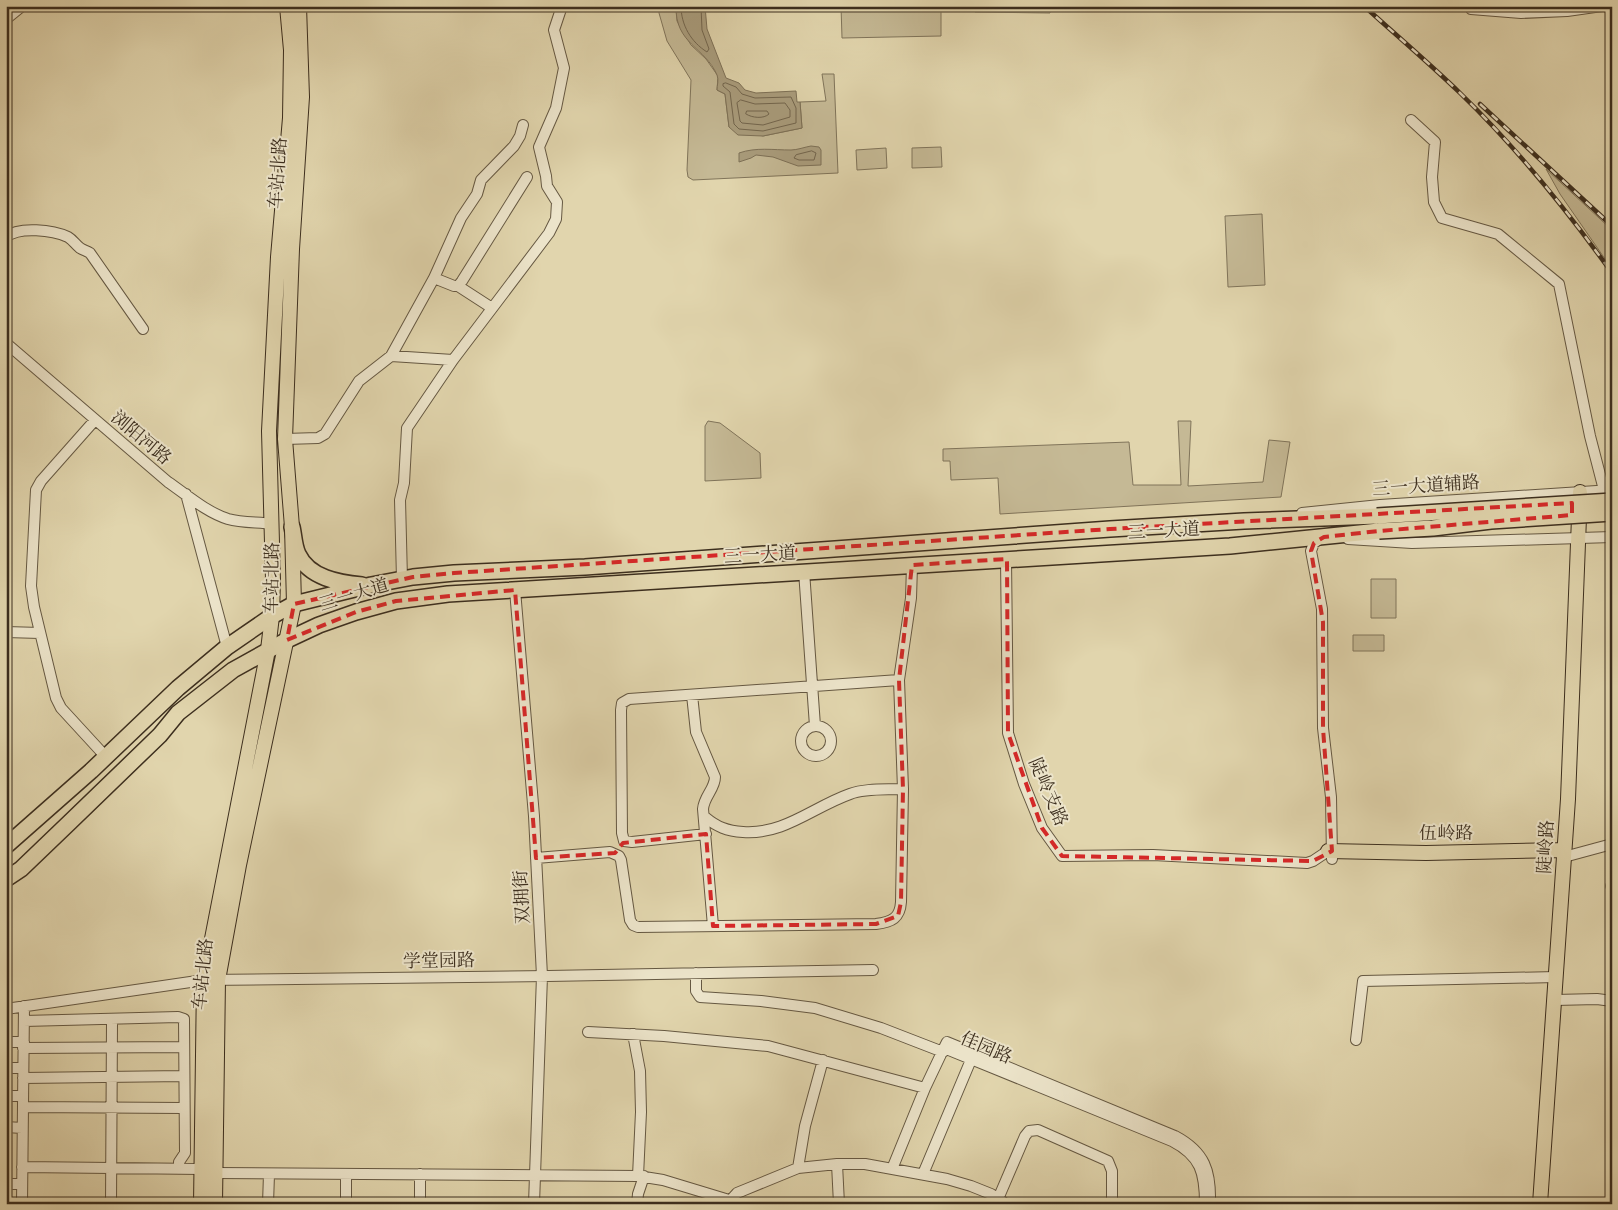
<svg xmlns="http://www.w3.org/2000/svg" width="1618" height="1210" font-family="'Libre Bodoni','Noto Serif SC',serif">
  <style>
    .green { fill: #c5b995; stroke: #80745a }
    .water { fill: #a99c7c; stroke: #7d7056 }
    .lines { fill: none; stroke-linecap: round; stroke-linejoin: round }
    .shore { stroke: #72654d; stroke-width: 1 }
    .minor-casing { stroke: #655842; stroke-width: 12 }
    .major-casing { stroke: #3c2e1e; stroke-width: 16 }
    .highway-casing { stroke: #3c2e1e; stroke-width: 18 }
    .minor { stroke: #ece4ca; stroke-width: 10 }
    .major { stroke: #e1d5ad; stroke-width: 14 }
    .highway { stroke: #e1d5ad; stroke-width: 15 }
    .rail-casing { stroke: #3c2e1e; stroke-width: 4.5 }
    .rail { stroke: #ece4ca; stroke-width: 2.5; stroke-dasharray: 8; stroke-linecap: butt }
    .highway-bridge-casing { stroke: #3c2e1e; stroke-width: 18; stroke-linecap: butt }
    .highway-bridge { stroke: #e1d5ad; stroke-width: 15 }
    .marked { fill: none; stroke: #d62828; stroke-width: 4; stroke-dasharray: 10 6; stroke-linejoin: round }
    .labels { text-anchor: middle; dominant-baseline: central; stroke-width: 4; stroke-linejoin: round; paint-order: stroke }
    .street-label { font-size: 18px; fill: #3c2e1e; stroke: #ece4ca }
  </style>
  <rect width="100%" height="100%" fill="#e1d5ad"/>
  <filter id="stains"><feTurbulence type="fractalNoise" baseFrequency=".004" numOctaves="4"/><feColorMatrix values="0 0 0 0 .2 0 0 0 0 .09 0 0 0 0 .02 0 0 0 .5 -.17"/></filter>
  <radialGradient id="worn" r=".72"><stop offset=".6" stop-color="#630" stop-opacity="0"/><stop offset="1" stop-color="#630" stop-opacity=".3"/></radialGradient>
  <!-- green -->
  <path class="green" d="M659,6H676L677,21L691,45L706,59L718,76L717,90L725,94L729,127L763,136L802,128L800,102L826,101L822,74H834L838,173L693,180L688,177L687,170L691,80L667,41L659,13Z
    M841,6H941V36L842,38Z
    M975,6H1050V13L975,12Z
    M941,147L942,167L912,168V148Z
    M886,148L887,168L857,170L856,150Z
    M1546,169L1612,230V269L1560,194Z
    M1262,214L1265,285L1228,287L1225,216Z
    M708,421L720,423L760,453L761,478L705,481V426Z
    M1178,421H1191L1188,486L1263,482L1269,440L1290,442L1281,497L1000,514L998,478L951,480L950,461H943V449L1129,442L1133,485H1181Z
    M1371,579H1396V618H1371Z
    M1353,635H1384V651H1353Z"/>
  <!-- water -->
  <path class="water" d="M676,6H705L707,29L726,78L739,83L745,90L756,93L796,91L797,102H800L802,128L763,136L738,135L729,127L725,94L717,90C717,86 719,79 717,75C705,47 675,44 676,6Z
    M811,146L819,147L821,150V165L798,166L773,157L756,155L751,158L739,162V153C756,147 773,150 791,150C797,150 805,147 811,146Z"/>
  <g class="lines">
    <!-- shore -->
    <path class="shore" d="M681,6C681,25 691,42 707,52L709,49L702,30L701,6
      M726,83L736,87L742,94L755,98L791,97L796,108V123L763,131L739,129L734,124L730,92L723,86V84Z
      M741,100L755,104L785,103L790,110V117L763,125L742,123L740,121L737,103Z
      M747,111H767L769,114C764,119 752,118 746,114Z
      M812,151L816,153L814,160H799L794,158L796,155Z"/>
    <!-- minor casing -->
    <g class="minor-casing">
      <path id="minor" d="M6,9L9,6
        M1471,9L1521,13L1567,11L1602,6
        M6,19L22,6
        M1411,120L1435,142L1432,177L1434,202L1442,218L1498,234L1559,284L1590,436L1604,490
        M6,237C19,226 53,230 68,237C73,240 75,244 80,248C83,250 87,251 90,253L143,329
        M434,278L461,218L477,194L481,180L514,146L520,136L523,125
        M458,286L492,308
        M6,343L168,482C187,495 206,512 228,519C242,523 258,522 272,524
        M391,356L453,360
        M95,420L41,481L36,490L31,586L34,607L56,698L61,708L106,757
        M285,439L318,438L325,434L359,381L391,356L434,278L454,286H458L462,281L527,177
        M186,494L227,647
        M1302,513L1380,505L1612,490
        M1321,538L1314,543L1311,551L1322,609L1323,728L1331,797L1332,859
        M1348,539L1412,543L1612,537
        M1006,559L1008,733L1024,784L1042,828L1062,856L1153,855L1307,863L1313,861L1328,851
        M804,571L815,726
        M402,579L400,500L404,483L407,428L453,360L549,233L556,219L557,202L547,186L546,176L539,147L556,108L564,68L554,30L562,6
        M515,590L534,816L542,976L534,1204
        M6,632L40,633
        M692,695L696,732L715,777C715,789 704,796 703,809L713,926
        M801 741a15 15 0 1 1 30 0a15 15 0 1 1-30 0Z
        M705,817C717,827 727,831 743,832C784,835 813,807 850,794C866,788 886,790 903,789
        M706,834L632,842L624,841L622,833L621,710L622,703L629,699L899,680
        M1564,857L1612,844
        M536,858L610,852L619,856L621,860L630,920L633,925L638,927L876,924C892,922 900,918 901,902L903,789L899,680L911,598L912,566
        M1611,886H1612
        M696,973V991L700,997L761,1001L815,1008L881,1028L943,1052
        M1555,1000L1597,999L1612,1001
        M6,1009L204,980L548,976L873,970
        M24,1021L178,1017L184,1019L185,1153L179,1162V1169
        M588,1032L664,1036L768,1046L925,1088
        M633,1034L640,1071L641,1112L638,1176
        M1356,1040L1363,981L1556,977
        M6,1042H24
        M23,1048L184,1047
        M6,1068H23
        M23,1078L184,1076
        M6,1096H23
        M23,1107L184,1108
        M6,1127L22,1128
        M837,1164L839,1204
        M22,1167L202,1169
        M798,1168L805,1126L823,1060
        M892,1169L925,1088L944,1048
        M215,1173L638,1176L663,1180L729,1200
        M923,1174L973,1055
        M6,1184H22
        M998,1199L1025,1136L1029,1131L1038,1130L1108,1161L1112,1171V1204
        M22,1204L24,1006
        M111,1204L112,1022
        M268,1204L269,1174
        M346,1204V1174
        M420,1204V1174
        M637,1204L638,1194L644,1176
        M727,1204L737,1193L798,1168L837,1164H865L947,1179L971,1186L991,1194L1006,1204
        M1205,1204C1205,1173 1201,1156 1172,1141L944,1048L947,1042L1175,1136C1205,1152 1211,1171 1210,1204"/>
    </g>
    <!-- major casing -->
    <g class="major-casing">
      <path id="major" d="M1328,851L1426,853L1564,850
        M201,1204L204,980L268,650L272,616L273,580L269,431L278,257L290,118L291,50L287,6
        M215,1204L218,980L239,865L294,604L292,527L285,439L292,249L302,97L299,6
        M1540,1204L1568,799L1580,492"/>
    </g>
    <!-- highway casing -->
    <g class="highway-casing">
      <path id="highway" d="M292,527C294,535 294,546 298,554C309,578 339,583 362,585
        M6,846L91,771L178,688L227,647L272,616L294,604L371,585L413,577L454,573L585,567L1110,529L1244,521L1377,516
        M6,879L21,869L70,822L160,735L178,713L233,670L287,640L319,625L356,612L396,601L448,594L1230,546L1379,531"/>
    </g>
    <!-- minor -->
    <use href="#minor" class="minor"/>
    <!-- major -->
    <use href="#major" class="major"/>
    <!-- highway -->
    <use href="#highway" class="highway"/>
    <!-- rail casing -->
    <g class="rail-casing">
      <path id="rail" d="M1364,6C1396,35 1429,63 1460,93C1517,148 1566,209 1612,273
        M1480,104L1612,226"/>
    </g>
    <!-- rail -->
    <use href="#rail" class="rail"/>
    <!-- highway-bridge casing -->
    <g class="highway-bridge-casing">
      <path id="highway-bridge" d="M1377,516L1612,501
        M1379,531L1433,528L1491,521L1612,513"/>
    </g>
    <!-- highway-bridge -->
    <use href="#highway-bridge" class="highway-bridge"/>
  </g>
  <!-- marked area -->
  <path class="marked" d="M1572,503V515L1379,531L1324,537L1314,543L1311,551L1323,622V728L1332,851L1313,861L1062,856L1042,828L1008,733L1007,559L912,565L899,680L903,789L901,902L898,916L876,924L713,926L706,834L623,843L615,853L536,858L515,590L396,601L356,612L287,640L294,604L413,577L454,573L1110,529Z"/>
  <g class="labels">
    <!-- street labels -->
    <g class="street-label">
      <text transform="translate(278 173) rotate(-86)">车站北路</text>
      <text transform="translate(141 438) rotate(40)">浏阳河路</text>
      <text transform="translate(1426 486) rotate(-4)">三一大道辅路</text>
      <text transform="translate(1164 531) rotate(-3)">三一大道</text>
      <text transform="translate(760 555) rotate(-3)">三一大道</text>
      <text transform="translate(272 578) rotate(-89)">车站北路</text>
      <text transform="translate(354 595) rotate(-17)">三一大道</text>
      <text transform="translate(1048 792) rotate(67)">陡岭支路</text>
      <text x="1446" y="833">伍岭路</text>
      <text transform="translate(1546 847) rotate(-87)">陡岭路</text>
      <text transform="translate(522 897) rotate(-93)">双拥街</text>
      <text transform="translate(439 961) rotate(-1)">学堂园路</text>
      <text transform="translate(203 974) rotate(-84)">车站北路</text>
      <text transform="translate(986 1048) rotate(23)">佳园路</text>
    </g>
  </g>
  <!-- margin -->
  <rect width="1618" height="1210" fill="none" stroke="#e1d5ad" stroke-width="25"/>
  <rect x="8" y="8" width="1603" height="1195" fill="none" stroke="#3c2e1e" stroke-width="2.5"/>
  <rect x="12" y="12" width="1593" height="1185" fill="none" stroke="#3c2e1e"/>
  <rect width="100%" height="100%" filter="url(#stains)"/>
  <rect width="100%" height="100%" fill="url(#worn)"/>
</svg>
